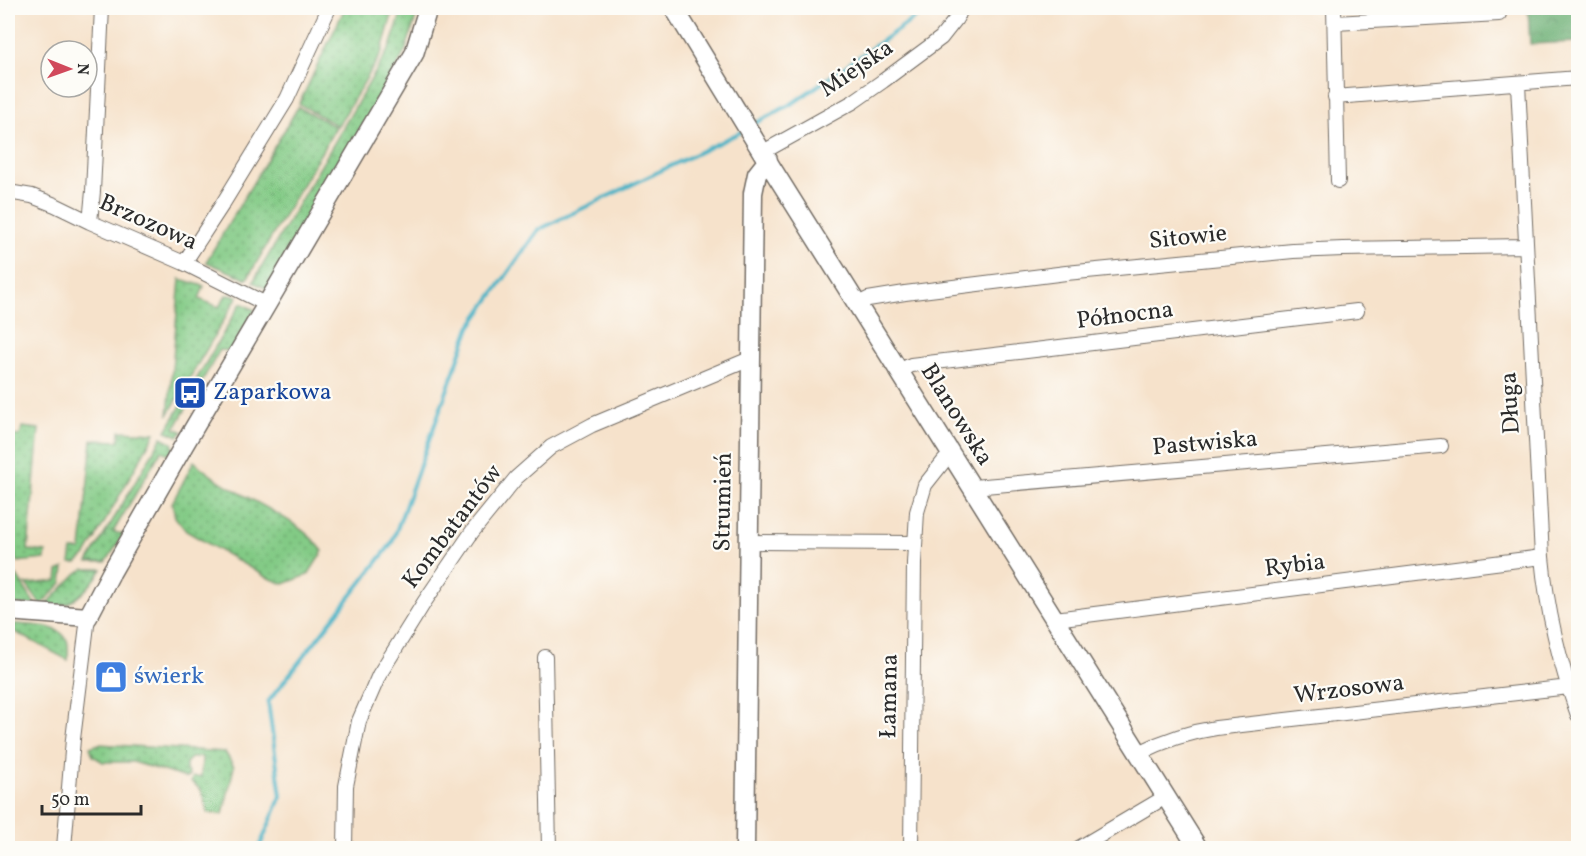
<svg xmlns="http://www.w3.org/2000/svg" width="1586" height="856" font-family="Vollkorn,serif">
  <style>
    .grass { fill: url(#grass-dots); stroke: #567a58; stroke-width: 1.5 }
    .forest { fill: url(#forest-crowns); stroke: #4a6c4e; stroke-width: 1.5 }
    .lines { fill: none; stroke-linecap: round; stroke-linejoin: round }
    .stream { stroke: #48b3c6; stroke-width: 4 }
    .street-casing { stroke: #726b63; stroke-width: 16 }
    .secondary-casing { stroke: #726b63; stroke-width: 21 }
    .street { stroke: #fff; stroke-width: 14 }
    .secondary { stroke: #fff; stroke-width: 18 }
    .labels { text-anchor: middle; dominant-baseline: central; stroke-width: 4.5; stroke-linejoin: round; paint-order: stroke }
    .street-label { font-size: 24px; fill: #2b2b2b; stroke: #fdfcf7 }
    .transit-label { font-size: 24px; fill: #164399; stroke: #fdfcf7; text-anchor: start }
    .shop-label { font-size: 24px; fill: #366cbe; stroke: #fdfcf7; text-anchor: start }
  </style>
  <defs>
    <pattern id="grass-dots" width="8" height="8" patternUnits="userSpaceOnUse" patternTransform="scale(1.5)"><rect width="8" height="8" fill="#82ca85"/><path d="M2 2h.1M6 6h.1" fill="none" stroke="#6ba46d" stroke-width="1.8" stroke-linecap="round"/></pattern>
    <pattern id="forest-crowns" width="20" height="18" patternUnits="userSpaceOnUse" patternTransform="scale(1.5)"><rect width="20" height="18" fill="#69ae72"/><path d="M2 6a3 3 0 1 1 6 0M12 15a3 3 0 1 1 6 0" fill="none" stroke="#578e5e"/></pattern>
  </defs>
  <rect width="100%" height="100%" fill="#fdfcf7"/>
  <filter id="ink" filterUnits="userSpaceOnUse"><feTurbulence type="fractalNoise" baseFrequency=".0167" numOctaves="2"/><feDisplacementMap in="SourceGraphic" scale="12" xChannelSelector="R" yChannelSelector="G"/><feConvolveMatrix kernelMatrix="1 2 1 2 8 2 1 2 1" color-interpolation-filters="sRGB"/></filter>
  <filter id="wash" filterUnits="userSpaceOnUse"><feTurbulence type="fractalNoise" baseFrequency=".008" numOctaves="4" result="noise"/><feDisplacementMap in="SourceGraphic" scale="24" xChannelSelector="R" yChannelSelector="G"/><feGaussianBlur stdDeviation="1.35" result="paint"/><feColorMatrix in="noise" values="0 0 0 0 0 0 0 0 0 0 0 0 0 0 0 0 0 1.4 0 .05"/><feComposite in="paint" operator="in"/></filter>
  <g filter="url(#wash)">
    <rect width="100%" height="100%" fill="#f6e2cb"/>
    <!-- grass -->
    <path class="grass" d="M345,8H394L381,54L338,126L299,104Z
      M403,8H419L406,49L393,75L267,289L253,282L390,47Z
      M298,107L336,127L247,279L206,262Z
      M180,279L204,286L199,299L219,307L226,295L238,296L168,415Z
      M241,303L255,310L231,351L220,350L175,428L183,432L178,436L166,431Z
      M22,427L39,429L28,550L46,552L45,559L18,562L8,544V435L20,436Z
      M120,431L155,433L86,555L77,563H70L72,550H81L92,440L119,441Z
      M162,437L172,443L174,448L170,454L161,451L113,532L124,534L106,562H88Z
      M194,461C231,497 294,512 323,551L308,575L284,584L266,577L186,531L175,517L172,503Z
      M64,568L62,583L41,605L26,584L57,581L58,571Z
      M84,569H102C91,586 69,613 46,605L77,573Z
      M17,576L36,606L8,603V577Z
      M8,623C24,626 58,622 67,640C69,646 68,653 68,660L11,630L8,627Z
      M99,744L225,752L234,767L223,814L208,813L201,790L191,781L193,777H201L202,757L191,758L186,763V770L189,775L187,778L133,762H103L93,756L90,747Z"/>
    <!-- forest -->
    <path class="forest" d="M1516,8H1578V42L1530,44L1528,9H1516Z"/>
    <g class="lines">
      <!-- stream -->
      <path class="stream" d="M752,125L793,103L922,13V8
        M259,848L281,796L268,702L392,543L470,327L538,230L743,131"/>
    </g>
  </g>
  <g filter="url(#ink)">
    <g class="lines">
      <!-- street casing -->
      <g class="street-casing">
        <path id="street" d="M1334,8L1338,181
          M1335,23L1499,14
          M1518,84L1542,557C1547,611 1560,664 1578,715
          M1335,97L1578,78
          M763,152L853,102L883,81L941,38L956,19L962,8
          M8,192L32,196L55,205L90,222L184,263L268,305
          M90,222L93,191L102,8
          M184,263L222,205L287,99L329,8
          M858,304L868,299L905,293L1066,273L1293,251L1343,249L1525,246
          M900,370L911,365L1357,311
          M973,487L1441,446
          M748,542L914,543
          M1055,619L1542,557
          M545,657L549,848
          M1139,753C1165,740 1188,732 1216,728L1569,687
          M64,848L73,739L88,617
          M345,848L346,786L359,721L379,675L425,601L472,532L516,478L551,447L592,425L750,359
          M911,848L914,563L917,512L925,485L944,461L952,454
          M1079,848L1167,796"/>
      </g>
      <!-- secondary casing -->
      <g class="secondary-casing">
        <path id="secondary" d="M674,8L773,170L1198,848
          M8,611L88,617L111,573L184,445L414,54L428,8
          M745,848L753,193L757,174L768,160"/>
      </g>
      <!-- street -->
      <use href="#street" class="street"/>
      <!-- secondary -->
      <use href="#secondary" class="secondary"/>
    </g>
  </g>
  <!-- icons -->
  <defs>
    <g id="bus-square" transform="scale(1.725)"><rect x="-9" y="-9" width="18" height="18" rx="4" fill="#1a4fb4" stroke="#fdfcf7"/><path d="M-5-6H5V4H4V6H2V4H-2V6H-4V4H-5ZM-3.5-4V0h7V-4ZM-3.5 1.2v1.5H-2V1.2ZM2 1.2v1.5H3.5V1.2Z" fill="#fff"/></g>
    <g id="shop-square" transform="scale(1.725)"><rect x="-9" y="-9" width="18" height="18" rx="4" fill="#3f7fe0" stroke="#fdfcf7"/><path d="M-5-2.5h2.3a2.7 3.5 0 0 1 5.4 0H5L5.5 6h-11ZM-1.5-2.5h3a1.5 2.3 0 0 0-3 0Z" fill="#fff"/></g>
  </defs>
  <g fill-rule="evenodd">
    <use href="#bus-square" x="190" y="393"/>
    <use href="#shop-square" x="111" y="677"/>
  </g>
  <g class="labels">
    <!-- street labels -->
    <g class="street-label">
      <text transform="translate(857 69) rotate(-34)">Miejska</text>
      <text transform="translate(148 223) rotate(24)">Brzozowa</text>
      <text transform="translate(1188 238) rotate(-6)">Sitowie</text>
      <text transform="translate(1125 316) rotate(-7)">Północna</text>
      <text transform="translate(1511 403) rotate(-93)">Długa</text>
      <text transform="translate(956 415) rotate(58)">Blanowska</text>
      <text transform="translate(1205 444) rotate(-5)">Pastwiska</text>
      <text transform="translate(724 502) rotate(-89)">Strumień</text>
      <text transform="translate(453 527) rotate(-53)">Kombatantów</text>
      <text transform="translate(1295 566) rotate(-7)">Rybia</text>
      <text transform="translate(1349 690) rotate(-7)">Wrzosowa</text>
      <text transform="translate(890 696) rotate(-89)">Łamana</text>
    </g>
    <!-- transit labels -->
    <g class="transit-label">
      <text x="213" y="393">Zaparkowa</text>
    </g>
    <!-- shop labels -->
    <g class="shop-label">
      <text x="134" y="677">świerk</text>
    </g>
  </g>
  <!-- margin -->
  <rect width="1586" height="856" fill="none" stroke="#fdfcf7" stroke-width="30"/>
  <!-- north arrow -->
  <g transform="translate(69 69) rotate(91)"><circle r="28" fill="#fdfcf7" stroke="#a9a8a5" stroke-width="1.5"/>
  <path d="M0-4.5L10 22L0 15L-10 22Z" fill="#d1495b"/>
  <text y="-9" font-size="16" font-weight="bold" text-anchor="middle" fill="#2b2b2b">N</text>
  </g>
  <!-- scale -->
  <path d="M42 805v9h99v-9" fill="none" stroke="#2b2b2b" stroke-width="3"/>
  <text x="51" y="805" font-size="18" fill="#2b2b2b" stroke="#fdfcf7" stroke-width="4.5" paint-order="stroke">50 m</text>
</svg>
